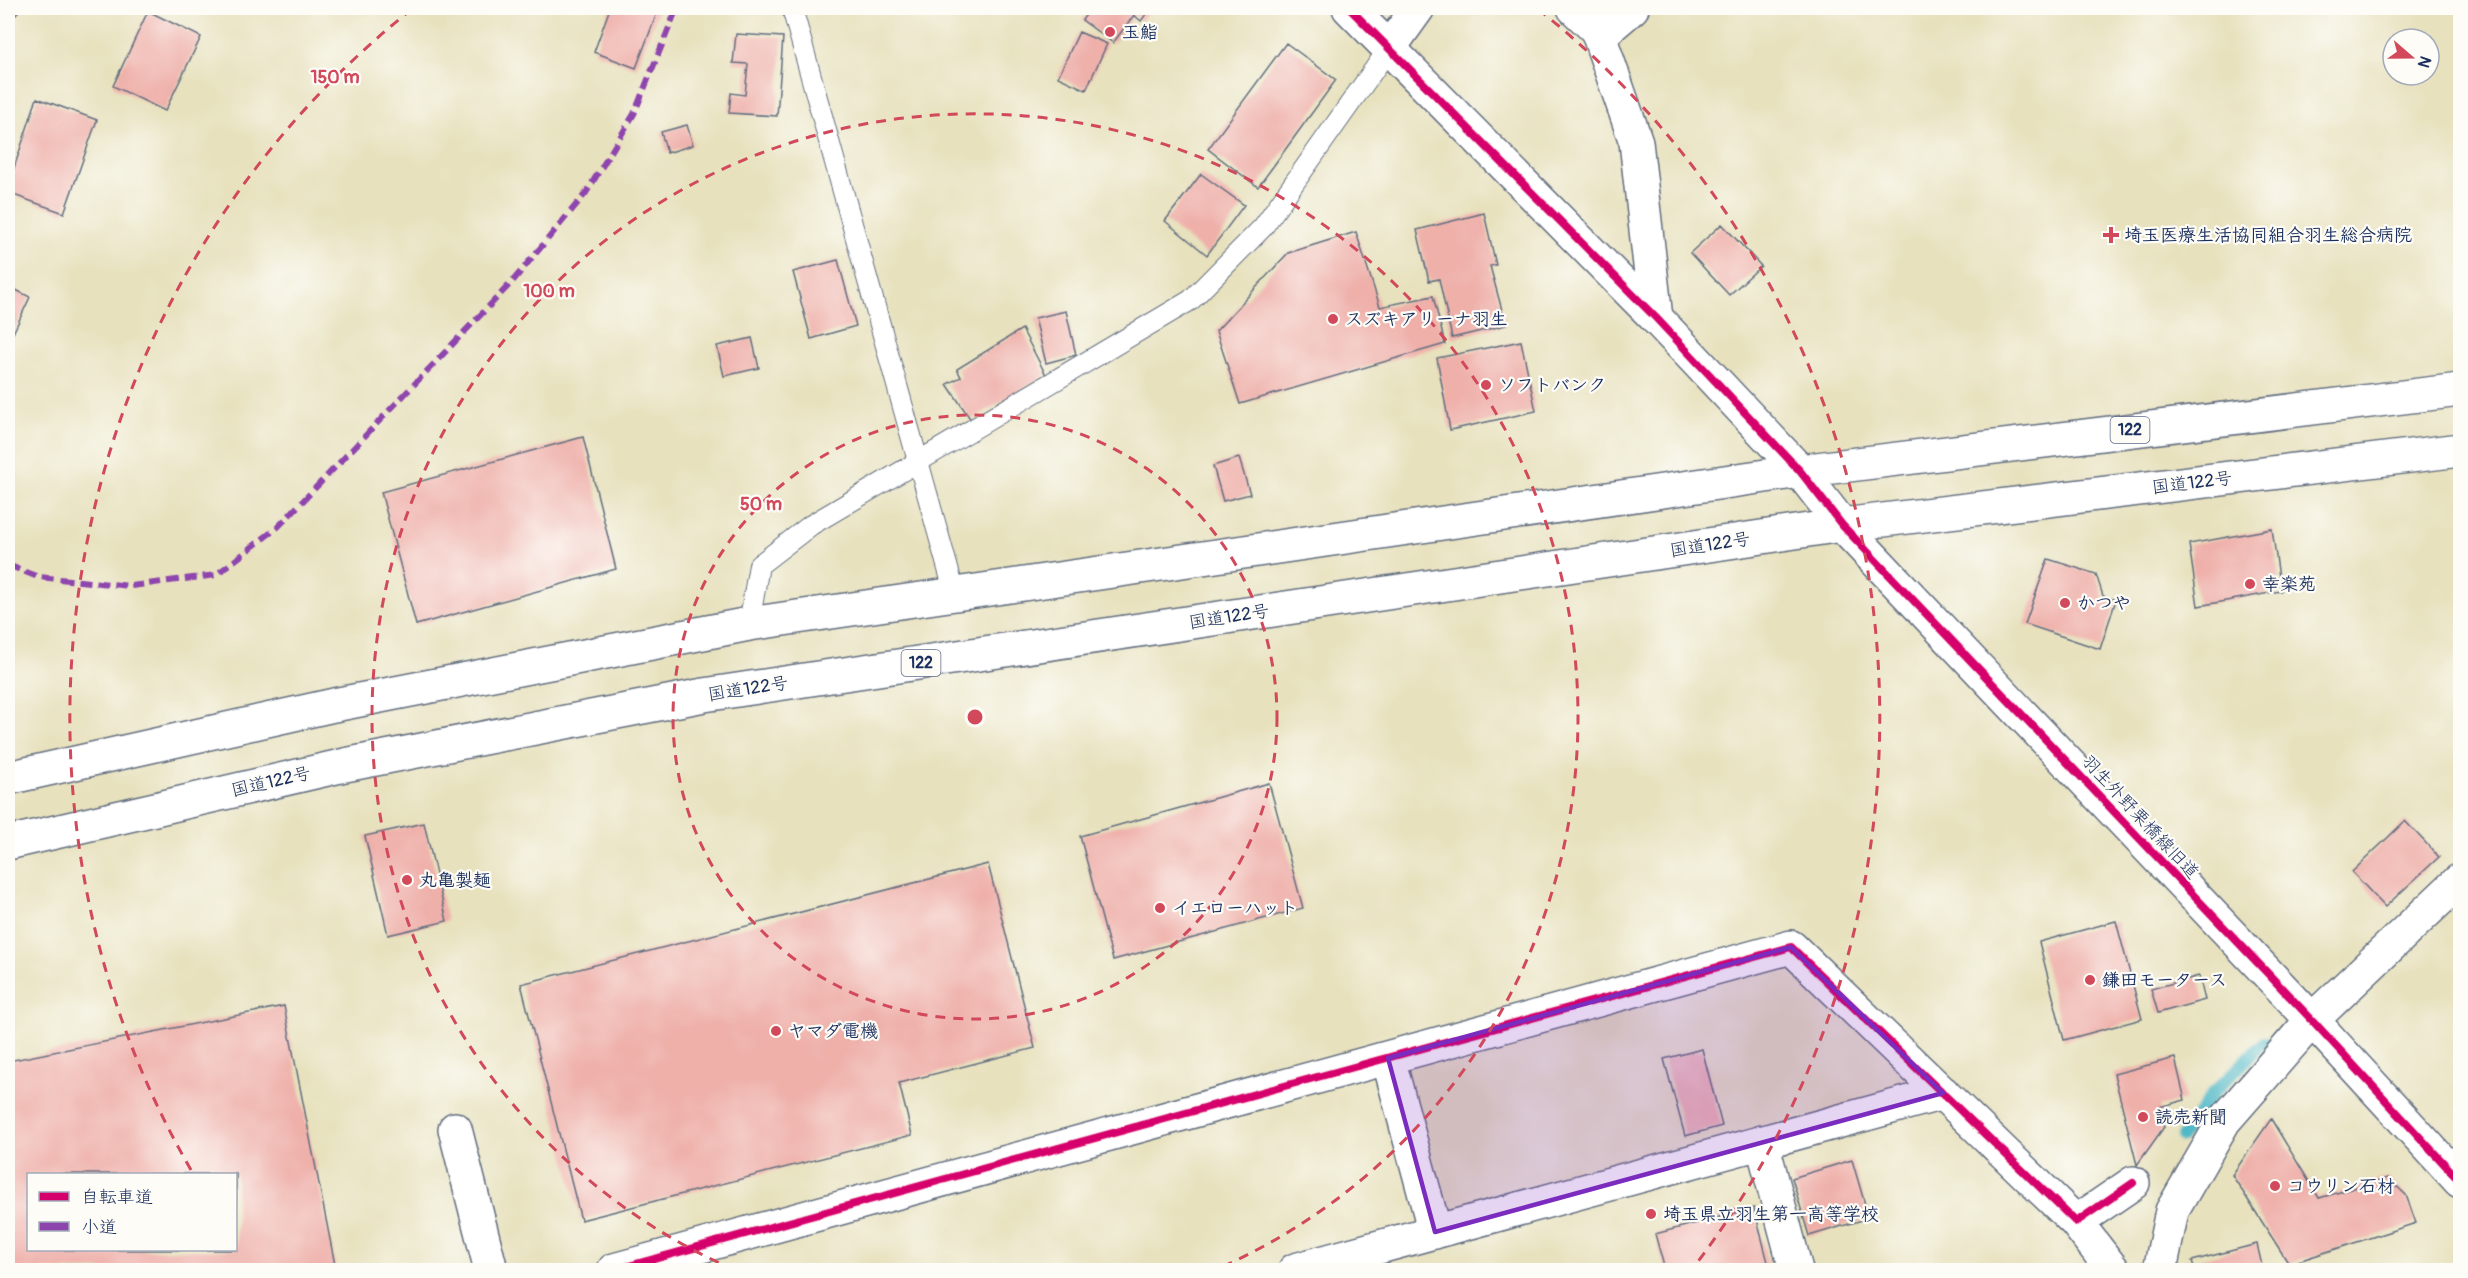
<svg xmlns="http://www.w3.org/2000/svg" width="2468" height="1278" font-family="Pangolin,'Klee One',sans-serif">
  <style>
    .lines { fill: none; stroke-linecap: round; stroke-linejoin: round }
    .stream { stroke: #49b6c5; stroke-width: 12 }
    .building { fill: #efb0aa; fill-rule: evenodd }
    .lane-casing { stroke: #626d7f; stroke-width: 22 }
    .street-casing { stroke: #626d7f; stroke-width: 36 }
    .secondary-casing { stroke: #626d7f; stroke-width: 36 }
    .highway-casing { stroke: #626d7f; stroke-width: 36 }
    .lane { stroke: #fff; stroke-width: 20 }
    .street { stroke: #fff; stroke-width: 33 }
    .secondary { stroke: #fff; stroke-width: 33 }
    .highway { stroke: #fff; stroke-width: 33 }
    .quiet { stroke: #8e44ad; stroke-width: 6; stroke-dasharray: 12 6; stroke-linecap: butt }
    .cycleway-casing { stroke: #fdfcf7; stroke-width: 11 }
    .cycleway { stroke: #d6006c; stroke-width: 8 }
    .marked { fill: #7b2cbf; fill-opacity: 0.2; stroke: #7b2cbf; stroke-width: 4.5; stroke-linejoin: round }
    .ring { fill: none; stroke: #d1495b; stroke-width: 3; stroke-dasharray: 10 8 }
    .poi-dot { fill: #d1495b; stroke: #fdfcf7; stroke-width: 2 }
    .labels { text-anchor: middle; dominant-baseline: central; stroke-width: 4.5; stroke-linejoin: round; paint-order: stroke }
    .shield { fill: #fdfcf7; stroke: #5f6c8c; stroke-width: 1.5 }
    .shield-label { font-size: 16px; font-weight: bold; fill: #1b2f5e }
    .poi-label { font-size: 18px; font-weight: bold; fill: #1b2f5e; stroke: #fdfcf7; text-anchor: start }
    .street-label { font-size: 18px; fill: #1b2f5e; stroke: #fdfcf7 }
    .centre { fill: #d1495b; stroke: #fdfcf7; stroke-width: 3 }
    .ring-label { font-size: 18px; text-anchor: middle; font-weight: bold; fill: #d1495b; stroke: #fdfcf7; stroke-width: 4.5; stroke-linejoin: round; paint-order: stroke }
  </style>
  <rect width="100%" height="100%" fill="#fdfcf7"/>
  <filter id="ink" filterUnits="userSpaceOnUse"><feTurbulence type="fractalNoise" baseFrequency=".0167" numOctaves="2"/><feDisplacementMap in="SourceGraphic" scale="12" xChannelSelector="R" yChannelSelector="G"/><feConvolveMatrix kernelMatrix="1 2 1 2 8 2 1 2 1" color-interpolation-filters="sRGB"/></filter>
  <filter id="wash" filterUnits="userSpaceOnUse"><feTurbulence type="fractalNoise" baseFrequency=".008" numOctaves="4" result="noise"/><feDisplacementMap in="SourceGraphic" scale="24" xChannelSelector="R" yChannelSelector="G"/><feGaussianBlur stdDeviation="1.35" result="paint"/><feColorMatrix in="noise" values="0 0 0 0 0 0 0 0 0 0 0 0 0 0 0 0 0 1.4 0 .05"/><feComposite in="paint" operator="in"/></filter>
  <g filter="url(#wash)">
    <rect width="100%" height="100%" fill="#e7e1bd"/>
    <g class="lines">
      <!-- stream -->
      <path class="stream" d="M2182,1137L2213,1093L2264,1042"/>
    </g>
    <g id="blocks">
      <!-- building -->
      <path class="building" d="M8,8H20L16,15L8,12Z
        M610,8H659L636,68L594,52Z
        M1091,8H1151L1141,21L1134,15L1113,43L1082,20Z
        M148,11L201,37L165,111L113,86Z
        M1079,32L1107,44L1086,90L1058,77Z
        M736,34L783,37L777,116L729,113L731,93L745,95L748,64L733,63Z
        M1286,43L1336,80L1258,187L1208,149Z
        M37,98L97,120L64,213L8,193V186Z
        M687,125L693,145L667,153L661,132Z
        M1201,174L1244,205L1207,255L1165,221Z
        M1484,213L1496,265L1490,266L1506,325L1452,338L1439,279L1429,281L1417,230Z
        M1722,224L1761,266L1729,295L1690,253Z
        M1356,232L1380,307L1433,296L1445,344L1240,404L1216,331L1288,253Z
        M838,260L856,326L811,339L793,272Z
        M8,286L30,297L8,344Z
        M1066,311L1076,355L1046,363L1035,318Z
        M1022,329L1046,375L971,420L947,384L961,377L957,369Z
        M752,338L759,368L724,376L717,346Z
        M1521,341L1536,411L1450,430L1437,358Z
        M583,437L616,569L416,625L381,492Z
        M1239,458L1250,494L1223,501L1213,466Z
        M2272,529L2281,591L2198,606L2189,544Z
        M2048,559L2096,574L2103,596L2116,600L2100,649L2025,624Z
        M1269,783L1303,908L1113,960L1080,836Z
        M2405,821L2439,857L2385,907L2352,872Z
        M424,823L447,921L388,935L365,836Z
        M988,864L1035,1048L899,1083L912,1135L581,1220L521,984Z
        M2116,921L2142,1019L2064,1040L2039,942Z
        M2199,976L2205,1000L2158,1013L2151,989Z
        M284,1006L336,1270H8V1061ZM28,1174H236V1250H28Z
        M1702,1049L1722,1126L1685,1136L1664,1059Z
        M2175,1058L2185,1100L2159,1107L2164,1127L2137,1165L2114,1074Z
        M2271,1119L2319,1198L2388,1178L2406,1195L2416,1223L2289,1264L2232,1175Z
        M1852,1160L1869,1218L1809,1236L1792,1178Z
        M1754,1208L1770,1270H1665L1655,1234Z
        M2257,1244L2263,1270H2195L2192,1261Z
        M1579,1265L1581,1270H1561Z"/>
    </g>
  </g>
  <g filter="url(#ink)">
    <use href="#blocks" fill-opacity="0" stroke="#626d7f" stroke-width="1.5"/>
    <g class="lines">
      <!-- lane casing -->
      <g class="lane-casing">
        <path id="lane" d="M792,8L955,594
          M749,624L759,565L811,525L1191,300L1263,227L1390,47"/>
      </g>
      <!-- street casing -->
      <g class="street-casing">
        <path id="street" d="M1574,8L1597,30L1636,142L1656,318
          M1599,36L1632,8
          M1390,47L1418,8
          M1388,1058L1435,1232
          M455,1129L491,1270
          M1762,1142L1796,1270
          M2076,1222L2113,1270
          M614,1270L1791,947L2076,1222L2133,1183
          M1295,1270L1943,1093
          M2160,1270L2172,1211L2224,1121L2312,1020L2460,880"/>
      </g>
      <!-- secondary casing -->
      <g class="secondary-casing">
        <path id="secondary" d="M1349,8L1656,318L1800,471L1842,525L2312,1020L2460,1181"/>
      </g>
      <!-- highway casing -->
      <g class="highway-casing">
        <path id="highway" d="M8,778L334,705L749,624L1800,471L2460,390
          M8,843L345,765L704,695L1842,525L2460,450"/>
      </g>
      <!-- lane -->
      <use href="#lane" class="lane"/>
      <!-- street -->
      <use href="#street" class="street"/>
      <!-- secondary -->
      <use href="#secondary" class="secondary"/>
      <!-- highway -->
      <use href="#highway" class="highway"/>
      <!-- quiet -->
      <path class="quiet" d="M8,565L38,577L131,586L216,575L278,527L512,282L586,193L634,114L677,8"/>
      <!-- cycleway casing -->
      <g class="cycleway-casing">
        <path id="cycleway" d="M1349,8L1656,318L1800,471L1842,525L2312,1020L2460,1181
          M614,1270L1791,947L2076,1222L2133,1183"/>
      </g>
      <!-- cycleway -->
      <use href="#cycleway" class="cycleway"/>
    </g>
  </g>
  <!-- marked area -->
  <path class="marked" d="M1791,947L1943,1093L1435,1232L1388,1058Z"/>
  <!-- distance rings -->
  <g class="ring">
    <circle cx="975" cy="717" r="302"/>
    <path d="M735 1270A603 603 0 1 1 1215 1270"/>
    <path d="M191 1170A905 905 0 0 1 412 9M1538 9A905 905 0 0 1 1693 1268"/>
  </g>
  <!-- markers -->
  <g class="poi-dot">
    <circle cx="1110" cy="32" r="6"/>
    <path d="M2108 226h6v6h6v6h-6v6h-6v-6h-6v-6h6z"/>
    <circle cx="1333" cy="319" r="6"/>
    <circle cx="1486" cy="385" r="6"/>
    <circle cx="2250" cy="584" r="6"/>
    <circle cx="2065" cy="603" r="6"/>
    <circle cx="407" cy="880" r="6"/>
    <circle cx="1160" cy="908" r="6"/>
    <circle cx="2090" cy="980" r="6"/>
    <circle cx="776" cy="1031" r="6"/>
    <circle cx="2143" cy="1117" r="6"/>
    <circle cx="2275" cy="1186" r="6"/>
    <circle cx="1651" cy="1214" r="6"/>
  </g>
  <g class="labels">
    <!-- shield labels -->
    <g class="shield">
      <rect x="2110.5" y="417" width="39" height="26" rx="4.5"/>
      <rect x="901.5" y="650" width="39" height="26" rx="4.5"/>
    </g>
    <g class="shield-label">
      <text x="2130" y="430">122</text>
      <text x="921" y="663">122</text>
    </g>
    <!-- poi labels -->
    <g class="poi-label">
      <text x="1122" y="32">玉鮨</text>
      <text x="2124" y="235">埼玉医療生活協同組合羽生総合病院</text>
      <text x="1345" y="319">スズキアリーナ羽生</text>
      <text x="1498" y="385">ソフトバンク</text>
      <text x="2262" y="584">幸楽苑</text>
      <text x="2077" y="603">かつや</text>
      <text x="419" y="880">丸亀製麺</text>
      <text x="1172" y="908">イエローハット</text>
      <text x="2102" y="980">鎌田モータース</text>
      <text x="788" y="1031">ヤマダ電機</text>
      <text x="2155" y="1117">読売新聞</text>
      <text x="2287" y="1186">コウリン石材</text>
      <text x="1663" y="1214">埼玉県立羽生第一高等学校</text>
    </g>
    <!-- street labels -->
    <g class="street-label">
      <text transform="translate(2192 483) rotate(-7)">国道122号</text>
      <text transform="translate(1710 545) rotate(-9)">国道122号</text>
      <text transform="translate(1229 617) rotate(-9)">国道122号</text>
      <text transform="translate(748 689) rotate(-9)">国道122号</text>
      <text transform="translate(271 782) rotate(-13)">国道122号</text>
      <text transform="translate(2140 817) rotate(47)">羽生外野栗橋線旧道</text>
    </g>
  </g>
  <circle cx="975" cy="717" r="9" class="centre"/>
  <g class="ring-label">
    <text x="335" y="83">150 m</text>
    <text x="549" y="297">100 m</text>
    <text x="761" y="510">50 m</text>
  </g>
  <!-- margin -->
  <rect width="2468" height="1278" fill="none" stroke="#fdfcf7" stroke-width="30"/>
  <!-- legend -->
  <rect x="27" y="1173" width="210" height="78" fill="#fdfcf7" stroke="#a3aaba" stroke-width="1.5"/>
  <rect x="39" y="1192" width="30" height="9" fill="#d6006c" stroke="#a3aaba" stroke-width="1.5"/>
  <text x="81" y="1203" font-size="18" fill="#1b2f5e">自転車道</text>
  <rect x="39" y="1222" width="30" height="9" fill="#8e44ad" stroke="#a3aaba" stroke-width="1.5"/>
  <text x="81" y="1233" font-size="18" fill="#1b2f5e">小道</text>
  <!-- north arrow -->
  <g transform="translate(2411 57) rotate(110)"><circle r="28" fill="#fdfcf7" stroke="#a3aaba" stroke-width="1.5"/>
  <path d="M0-4.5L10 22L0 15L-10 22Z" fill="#d1495b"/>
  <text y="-9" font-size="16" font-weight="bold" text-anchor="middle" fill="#1b2f5e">N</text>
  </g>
</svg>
